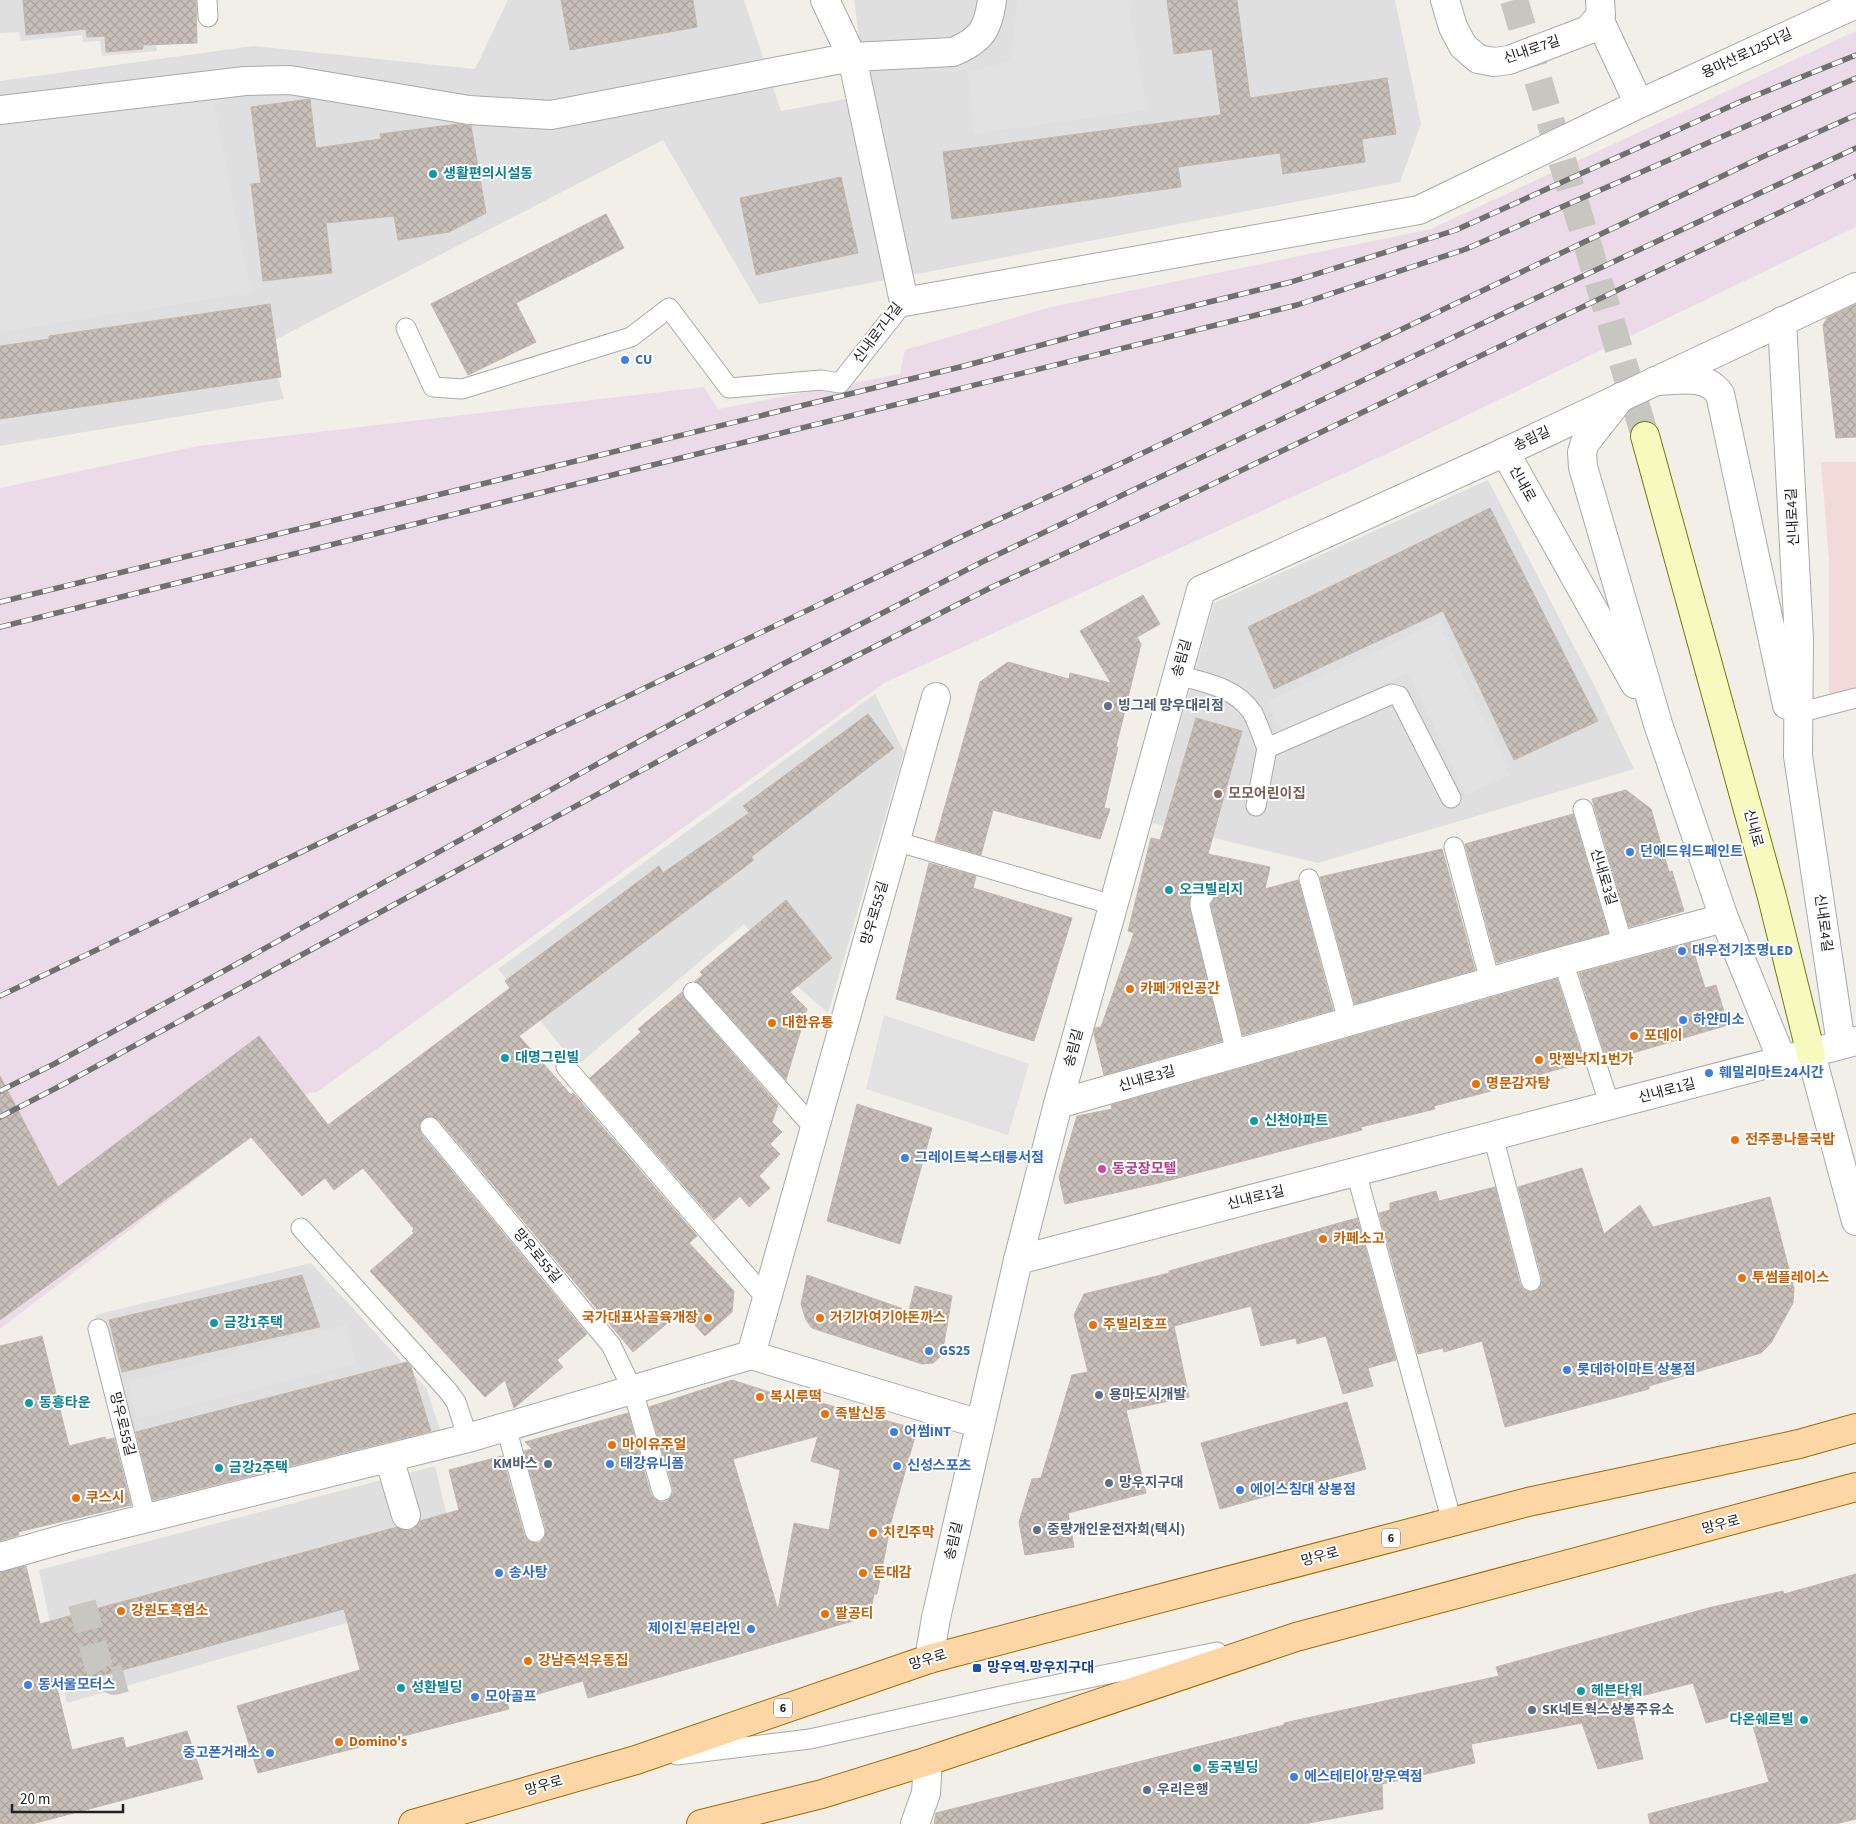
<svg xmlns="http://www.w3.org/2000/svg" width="1856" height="1824" font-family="'Source Sans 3','Noto Sans KR',sans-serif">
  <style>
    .residential { fill: #e0dfdf }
    .commercial { fill: #f2dad9 }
    .industrial { fill: #ebdbe8 }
    .parking { fill: #e2e2e2 }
    .building { fill: url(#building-cross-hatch); stroke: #c4b6ab; fill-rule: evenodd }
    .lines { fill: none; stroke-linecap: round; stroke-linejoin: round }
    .minor-tunnel { stroke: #c8c6c1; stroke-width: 28; stroke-dasharray: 28 14; stroke-linecap: butt }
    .secondary-tunnel { stroke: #c8c6c1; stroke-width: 28; stroke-dasharray: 28 14; stroke-linecap: butt }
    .service-casing { stroke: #a9a9a9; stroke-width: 21 }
    .minor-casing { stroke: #a9a9a9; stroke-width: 30 }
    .tertiary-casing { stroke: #a9a9a9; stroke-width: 30 }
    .secondary-casing { stroke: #707d05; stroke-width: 30 }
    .primary-casing { stroke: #a06b00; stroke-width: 30 }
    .service { stroke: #fff; stroke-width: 19 }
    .minor { stroke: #fff; stroke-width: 28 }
    .tertiary { stroke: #fff; stroke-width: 28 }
    .secondary { stroke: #f7fabf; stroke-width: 28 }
    .primary { stroke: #fcd6a4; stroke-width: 28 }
    .rail-casing { stroke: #707070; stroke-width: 5.5 }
    .rail { stroke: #fff; stroke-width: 4; stroke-dasharray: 11; stroke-linecap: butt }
    .culture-dot { fill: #0f9aa8; stroke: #fff; stroke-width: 2 }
    .shop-dot { fill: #3f7fe0; stroke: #fff; stroke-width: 2 }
    .service-dot { fill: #5c6f8a; stroke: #fff; stroke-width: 2 }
    .education-dot { fill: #8d6e63; stroke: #fff; stroke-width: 2 }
    .food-dot { fill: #e8710a; stroke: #fff; stroke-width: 2 }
    .hotel-dot { fill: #d1479c; stroke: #fff; stroke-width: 2 }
    .transit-dot { fill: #1a4fb4; stroke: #fff; stroke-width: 2 }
    .labels { text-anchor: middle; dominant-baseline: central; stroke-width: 4; stroke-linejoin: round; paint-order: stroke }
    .shield { fill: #fff; stroke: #646464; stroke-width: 1 }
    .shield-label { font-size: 12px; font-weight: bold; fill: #222 }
    .street-label { font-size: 14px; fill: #222; stroke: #fff }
    .culture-label { font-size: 14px; font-weight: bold; fill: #0d838f; stroke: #fff; text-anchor: start }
    .shop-label { font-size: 14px; font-weight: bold; fill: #366cbe; stroke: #fff; text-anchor: start }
    .service-label { font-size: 14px; font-weight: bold; fill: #4e5e75; stroke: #fff; text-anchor: start }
    .education-label { font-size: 14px; font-weight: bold; fill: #785e54; stroke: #fff; text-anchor: start }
    .food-label { font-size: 14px; font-weight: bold; fill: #c56008; stroke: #fff; text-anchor: start }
    .hotel-label { font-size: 14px; font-weight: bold; fill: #b23c85; stroke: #fff; text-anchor: start }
    .transit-label { font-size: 14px; font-weight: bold; fill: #164399; stroke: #fff; text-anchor: start }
  </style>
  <defs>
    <pattern id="building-cross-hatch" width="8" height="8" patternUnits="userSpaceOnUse" patternTransform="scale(1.25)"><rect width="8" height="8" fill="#c7bfb8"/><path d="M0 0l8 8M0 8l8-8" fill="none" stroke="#aba49e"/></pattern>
  </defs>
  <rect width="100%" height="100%" fill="#f2efe9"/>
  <!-- residential -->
  <path class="residential" d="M0,0H152L157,51L102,56L100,41L83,42L82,35L21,41L19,32L0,33Z
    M508,0H744L781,111L867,95L854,0H1395L1421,124L1400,182L759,304L663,140L269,343L284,399L0,446V81L253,46L475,69Z
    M1488,480L1596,689L1634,769L1318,863L1152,823L1214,603Z
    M875,694L904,752L828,1013L797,986L744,924L577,1066L498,969Z
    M311,1263L426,1388L442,1435L148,1511L95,1315Z
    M435,1466L465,1589L67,1703L39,1570Z"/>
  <!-- commercial -->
  <path class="commercial" d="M1821,462H1856V688L1829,695V561Z"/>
  <!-- industrial -->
  <path class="industrial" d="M1856,31V227L1393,451L884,683L317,1092L309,1093L0,1329V488L198,446L704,387L718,409L900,374L905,350L1051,307L1431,229Z"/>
  <!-- parking -->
  <path class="parking" d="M1017,0H1128L1147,110L973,134L968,72L1010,61Z
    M211,85L251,293L0,332V109Z
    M1438,622L1510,775L1466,795L1408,673L1282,731L1268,701Z
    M884,1015L1029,1064L1008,1135L866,1089Z
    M346,1325L356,1363L137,1419L127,1382Z"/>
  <!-- building -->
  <path class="building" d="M23,0H196L197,43L143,45V49L106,52L105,36L87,37L86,29L26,35Z
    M561,0H693L697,27L570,50Z
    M1167,0H1237L1250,98L1387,78L1396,134L1362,139L1365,162L1283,174L1280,153L1178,167L1181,187L952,219L943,152L1221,115L1212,49L1174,54Z
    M310,99L316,148L381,139L380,134L458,124L471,126L486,213L449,232L398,240L394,216L326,223L332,273L263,281L251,184L261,183L251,107Z
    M841,177L858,253L756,275L740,198Z
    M606,214L624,248L516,303L536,342L468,375L431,304Z
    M270,304L281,377L0,419V346L49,339V336Z
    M1856,304V437L1836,438L1823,325L1827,318Z
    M1490,508L1598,721L1514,760L1443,611L1274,689L1248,627Z
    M1143,595L1160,624L1137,637L1141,644L1116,747H1118L1104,808L1110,809L1100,839L993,810L981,855L935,841L980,682L1008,662L1069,679L1070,673L1111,683L1080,631Z
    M868,714L894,748L751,857L754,860L519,1036L571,1095L573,1093L697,1236L689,1243L734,1291L732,1312L705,1336L682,1311L633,1352L439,1120L429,1116L420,1123L421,1134L587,1334L557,1360L563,1367L514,1408L505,1380L485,1397L370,1271L414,1233L412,1231L414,1229L363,1168L334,1190L325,1178L302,1196L251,1137L0,1320V1076L58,1187L259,1036L328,1125L510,988L505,981L659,866L663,873L749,813L743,806Z
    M1196,718L1242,731L1208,854L1270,867L1265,889L1298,880L1333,1010L1243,1035L1211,905L1218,891L1217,885L1213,880H1202L1191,895L1189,906L1222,1041L1104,1075L1094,1034L1095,1028L1101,1027L1134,933L1128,931L1151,838L1160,840Z
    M1626,790L1651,809L1669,872L1672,871L1684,911L1629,927L1592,799Z
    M1573,814L1608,933L1497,963L1465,844Z
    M1442,849L1475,970L1355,1004L1320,877Z
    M929,863L976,876L973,888L1072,918L1034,1041L896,999Z
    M786,900L832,958L790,992L807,1009L786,1080L701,985L695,981L703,975L700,972Z
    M1691,943L1705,988L1716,985L1728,1025L1609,1060L1608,1055H1605L1579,973Z
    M1557,979L1584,1062L1520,1080L1521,1083L1434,1106L1435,1109L1361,1127L1362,1130L1159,1183L1065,1204L1059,1177L1077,1116L1112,1109L1111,1105Z
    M682,992L685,999L778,1105L772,1122L782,1132L770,1144L780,1154L759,1176L770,1188L749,1207L740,1196L714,1220L590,1078L641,1032L638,1029Z
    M857,1104L932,1128L900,1244L827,1221Z
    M1582,1168L1604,1234L1640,1205L1653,1227L1770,1197L1794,1288L1793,1303L1771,1343L1761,1353L1649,1386V1389L1505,1427L1482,1341L1444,1352L1443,1348L1418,1354L1379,1213L1390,1210V1203L1436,1191L1439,1201L1495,1187L1520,1284L1523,1289L1533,1292L1539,1289L1542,1278L1518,1187Z
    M1357,1218L1396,1360L1368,1368L1373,1386L1343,1394L1326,1336L1297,1344L1296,1338L1261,1346L1251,1306L1174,1326L1189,1397L1126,1410L1146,1493L1068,1513L1074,1547L1025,1555L1019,1522L1032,1479L1041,1478L1072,1375L1088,1372L1074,1315L1084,1294L1169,1273V1271Z
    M302,1275L320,1327L122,1372L109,1320Z
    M807,1275L909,1311L915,1286L952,1296L942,1355L933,1363L922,1364L812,1328L806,1320L801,1304Z
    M42,1336L69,1446L105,1437L106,1440L114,1438L131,1505L18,1532L19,1535L0,1541V1346Z
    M407,1362L411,1367L431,1431L153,1500L136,1432Z
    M732,1380L791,1399L792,1395L917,1429L892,1518L877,1594H874L870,1616L588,1698L583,1681L507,1703L509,1709L258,1773L237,1706L360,1670L344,1609L57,1688L72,1750L123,1737L126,1748L187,1731L203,1779L32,1824H0V1572L26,1566L40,1624L397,1527L403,1530H411L420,1521L459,1510L449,1470L502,1456L524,1535L528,1540L538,1543L543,1540L546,1529L524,1451L532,1449L525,1442L628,1413L651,1495L659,1502H666L673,1494V1488L649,1407ZM818,1436L811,1461L840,1470L829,1530L794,1523L778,1610L733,1459Z
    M1347,1402L1366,1469L1220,1509L1201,1443Z
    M1856,1574V1819L1835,1824H1650L1648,1814L1769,1782L1749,1712L1706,1723L1693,1683L1629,1699L1643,1759L1598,1769L1582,1723L1471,1744L1475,1763L1382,1784L1383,1809L1304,1824H934L936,1813L1284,1725V1723L1499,1676L1496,1667L1708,1608L1783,1591L1784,1594Z"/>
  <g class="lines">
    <!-- minor-tunnel -->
    <path class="minor-tunnel" d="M82,1603L98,1665L104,1674L114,1681L125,1678"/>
    <!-- secondary-tunnel -->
    <path class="secondary-tunnel" d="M1514,0L1645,436"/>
    <!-- service casing -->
    <g class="service-casing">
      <path id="service" d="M207,0L208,17
        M406,328L433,387L462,389L631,337L669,308L729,388L821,380L840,383L904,302
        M1177,675C1203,682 1235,687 1252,712C1258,722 1262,737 1267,748L1392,694L1399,696L1451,798
        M1798,713L1856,698
        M1256,806L1267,748
        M1583,809L1623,945
        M895,841L1113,905
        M1454,847L1490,981
        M1309,879L1348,1021
        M1207,890L1200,901V906L1236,1053
        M1563,961L1610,1106
        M693,992L814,1128
        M566,1067L766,1298
        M430,1127L611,1345L633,1391L662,1491
        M1493,1136L1531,1281
        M1356,1172L1452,1522
        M301,1228L448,1391L456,1402L468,1438
        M98,1329L146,1518
        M506,1427L535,1532
        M677,1755L810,1739L1010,1694L1217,1652"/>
    </g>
    <!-- minor casing -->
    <g class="minor-casing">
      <path id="minor" d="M825,0L852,57L904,302L1419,210L1639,104L1856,4
        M1445,0L1453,27L1463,46L1478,59L1494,62L1509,60L1588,30L1601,15L1600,0
        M1599,19L1639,104
        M0,110L245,81L290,80L469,110L551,115L852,57L953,52C981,40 988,30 992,0
        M1782,321L1799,639L1798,756L1841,1044
        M1655,381C1677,381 1706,373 1720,394L1787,705
        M1621,397L1585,443L1582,452L1583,467L1658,724L1724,918L1782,1060
        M1505,452L1635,684
        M1058,1104L1563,961L1724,918
        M1018,1260L1856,1041
        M751,1355L936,697
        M751,1355L980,1424
        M389,1458L406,1515
        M0,1557L67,1538L468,1438L751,1355
        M915,1824L926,1793L928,1761"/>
    </g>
    <!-- tertiary casing -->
    <g class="tertiary-casing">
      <path id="tertiary" d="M1811,1054L1856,1221
        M929,1659L936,1618L1018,1260L1058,1104L1201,590L1505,452L1856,287"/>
    </g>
    <!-- secondary casing -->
    <g class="secondary-casing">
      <path id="secondary" d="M1645,436L1772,897L1811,1054"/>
    </g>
    <!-- primary casing -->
    <g class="primary-casing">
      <path id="primary" d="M413,1824L636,1760L929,1659L1528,1502L1799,1444L1856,1428
        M701,1824L822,1794L928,1761L1296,1637L1856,1487"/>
    </g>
    <!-- service -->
    <use href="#service" class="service"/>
    <!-- minor -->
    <use href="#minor" class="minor"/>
    <!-- tertiary -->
    <use href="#tertiary" class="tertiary"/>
    <!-- secondary -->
    <use href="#secondary" class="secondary"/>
    <!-- primary -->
    <use href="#primary" class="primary"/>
    <!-- rail casing -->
    <g class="rail-casing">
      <path id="rail" d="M0,602L964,366L1119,324L1291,282L1456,230L1742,101L1856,55
        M0,627L1297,305L1466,249L1856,78
        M0,996L967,534L1122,463L1760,158L1856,115
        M0,1091L54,1064L242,961L601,762L783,664L982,562L1500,315L1856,148
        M0,1117L62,1085L795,687L992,587L1146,516L1856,176"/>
    </g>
    <!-- rail -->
    <use href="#rail" class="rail"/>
  </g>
  <!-- markers -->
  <g class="culture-dot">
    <circle cx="433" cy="174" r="5"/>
    <circle cx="1169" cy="890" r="5"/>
    <circle cx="505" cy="1058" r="5"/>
    <circle cx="1254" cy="1121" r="5"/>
    <circle cx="214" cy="1323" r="5"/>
    <circle cx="29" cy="1403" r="5"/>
    <circle cx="219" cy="1468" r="5"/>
    <circle cx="401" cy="1688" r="5"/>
    <circle cx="1581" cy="1691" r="5"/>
    <circle cx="1804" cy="1720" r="5"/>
    <circle cx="1197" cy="1768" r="5"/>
  </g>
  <g class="shop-dot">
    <circle cx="625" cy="360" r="5"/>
    <circle cx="1630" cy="852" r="5"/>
    <circle cx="1682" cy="951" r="5"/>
    <circle cx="1683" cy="1020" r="5"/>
    <circle cx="1709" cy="1073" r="5"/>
    <circle cx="905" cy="1158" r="5"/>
    <circle cx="929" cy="1351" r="5"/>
    <circle cx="1567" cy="1370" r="5"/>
    <circle cx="894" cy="1432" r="5"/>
    <circle cx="610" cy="1464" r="5"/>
    <circle cx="897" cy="1466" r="5"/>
    <circle cx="1240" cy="1490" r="5"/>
    <circle cx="499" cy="1573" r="5"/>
    <circle cx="751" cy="1629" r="5"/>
    <circle cx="28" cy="1685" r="5"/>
    <circle cx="475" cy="1697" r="5"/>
    <circle cx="270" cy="1753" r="5"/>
    <circle cx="1294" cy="1777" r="5"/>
  </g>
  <g class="service-dot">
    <circle cx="1108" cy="706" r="5"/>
    <circle cx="1099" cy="1395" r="5"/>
    <circle cx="548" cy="1464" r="5"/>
    <circle cx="1109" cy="1483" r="5"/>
    <circle cx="1037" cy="1530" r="5"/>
    <circle cx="1532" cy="1710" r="5"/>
    <circle cx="1147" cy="1790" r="5"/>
  </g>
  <circle class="education-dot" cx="1218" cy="794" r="5"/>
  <g class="food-dot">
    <circle cx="1130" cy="989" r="5"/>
    <circle cx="772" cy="1023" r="5"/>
    <circle cx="1634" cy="1036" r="5"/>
    <circle cx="1539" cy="1060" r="5"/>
    <circle cx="1476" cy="1084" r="5"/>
    <circle cx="1735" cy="1140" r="5"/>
    <circle cx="1323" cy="1239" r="5"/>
    <circle cx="1742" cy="1278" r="5"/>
    <circle cx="708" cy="1318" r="5"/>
    <circle cx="820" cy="1318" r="5"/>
    <circle cx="1093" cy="1325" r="5"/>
    <circle cx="760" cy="1397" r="5"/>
    <circle cx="825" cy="1414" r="5"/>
    <circle cx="612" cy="1445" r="5"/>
    <circle cx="76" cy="1498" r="5"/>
    <circle cx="873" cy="1533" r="5"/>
    <circle cx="863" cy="1573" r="5"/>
    <circle cx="121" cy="1611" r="5"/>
    <circle cx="825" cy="1614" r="5"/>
    <circle cx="528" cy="1661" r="5"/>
    <circle cx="339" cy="1742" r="5"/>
  </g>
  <circle class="hotel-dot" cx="1102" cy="1169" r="5"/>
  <rect class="transit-dot" x="972" y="1663" width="10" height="10" rx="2.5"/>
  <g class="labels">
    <!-- shield labels -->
    <g class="shield">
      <rect x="1382" y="1528.5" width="18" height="19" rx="4"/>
      <rect x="774" y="1698.5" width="18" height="19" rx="4"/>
    </g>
    <g class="shield-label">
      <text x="1391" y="1538">6</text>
      <text x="783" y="1708">6</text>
    </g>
    <!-- street labels -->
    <g class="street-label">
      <text transform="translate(1532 50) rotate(-19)">신내로7길</text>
      <text transform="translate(1747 54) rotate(-25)">용마산로125다길</text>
      <text transform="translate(878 333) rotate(-53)">신내로7나길</text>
      <text transform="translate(1532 439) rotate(-25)">송림길</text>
      <text transform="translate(1522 484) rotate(61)">신내로</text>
      <text transform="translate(1793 517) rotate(-93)">신내로4길</text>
      <text transform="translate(1182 658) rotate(-74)">송림길</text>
      <text transform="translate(1753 828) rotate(75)">신내로</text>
      <text transform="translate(1603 877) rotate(73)">신내로3길</text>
      <text transform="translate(875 913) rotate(-74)">망우로55길</text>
      <text transform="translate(1823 923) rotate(82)">신내로4길</text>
      <text transform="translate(1074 1048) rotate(-75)">송림길</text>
      <text transform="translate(1147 1079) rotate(-16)">신내로3길</text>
      <text transform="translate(1667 1091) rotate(-15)">신내로1길</text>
      <text transform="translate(1256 1198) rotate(-14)">신내로1길</text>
      <text transform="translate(537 1256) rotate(50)">망우로55길</text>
      <text transform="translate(122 1424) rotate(76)">망우로55길</text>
      <text transform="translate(1721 1525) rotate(-15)">망우로</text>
      <text transform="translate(954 1541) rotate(-77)">송림길</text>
      <text transform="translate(1320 1557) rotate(-15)">망우로</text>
      <text transform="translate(928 1660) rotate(-17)">망우로</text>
      <text transform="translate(544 1786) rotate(-16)">망우로</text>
    </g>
    <!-- culture labels -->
    <g class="culture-label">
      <text x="443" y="174">생활편의시설동</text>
      <text x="1179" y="890">오크빌리지</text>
      <text x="515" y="1058">대명그린빌</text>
      <text x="1264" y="1121">신천아파트</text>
      <text x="224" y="1323">금강1주택</text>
      <text x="39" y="1403">동흥타운</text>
      <text x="229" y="1468">금강2주택</text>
      <text x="411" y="1688">성환빌딩</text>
      <text x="1591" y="1691">헤븐타워</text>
      <text x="1794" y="1720" text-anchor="end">다온쉐르빌</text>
      <text x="1207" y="1768">동국빌딩</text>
    </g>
    <!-- shop labels -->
    <g class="shop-label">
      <text x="635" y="360">CU</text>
      <text x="1640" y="852">던에드워드페인트</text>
      <text x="1692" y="951">대우전기조명LED</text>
      <text x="1693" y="1020">하얀미소</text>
      <text x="1719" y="1073">훼밀리마트24시간</text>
      <text x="915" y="1158">그레이트북스태릉서점</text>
      <text x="939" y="1351">GS25</text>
      <text x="1577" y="1370">롯데하이마트 상봉점</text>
      <text x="904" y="1432">어썸INT</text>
      <text x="620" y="1464">태강유니폼</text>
      <text x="907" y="1466">신성스포츠</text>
      <text x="1250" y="1490">에이스침대 상봉점</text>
      <text x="509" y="1573">송사탕</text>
      <text x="741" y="1629" text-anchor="end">제이진 뷰티라인</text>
      <text x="38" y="1685">동서울모터스</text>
      <text x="485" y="1697">모아골프</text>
      <text x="260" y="1753" text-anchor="end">중고폰거래소</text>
      <text x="1304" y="1777">에스테티아 망우역점</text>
    </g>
    <!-- service labels -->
    <g class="service-label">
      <text x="1118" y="706">빙그레 망우대리점</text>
      <text x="1109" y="1395">용마도시개발</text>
      <text x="538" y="1464" text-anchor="end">KM바스</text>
      <text x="1119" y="1483">망우지구대</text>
      <text x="1047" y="1530">중량개인운전자회(택시)</text>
      <text x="1542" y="1710">SK네트웍스상봉주유소</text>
      <text x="1157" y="1790">우리은행</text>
    </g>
    <!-- education labels -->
    <g class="education-label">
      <text x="1228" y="794">모모어린이집</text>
    </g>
    <!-- food labels -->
    <g class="food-label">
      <text x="1140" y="989">카페 개인공간</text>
      <text x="782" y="1023">대한유통</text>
      <text x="1644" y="1036">포데이</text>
      <text x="1549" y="1060">맛찜낙지1번가</text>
      <text x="1486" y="1084">명문감자탕</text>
      <text x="1745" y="1140">전주콩나물국밥</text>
      <text x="1333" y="1239">카페소고</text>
      <text x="1752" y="1278">투썸플레이스</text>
      <text x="698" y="1318" text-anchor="end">국가대표사골육개장</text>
      <text x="830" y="1318">거기가여기야돈까스</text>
      <text x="1103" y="1325">주빌리호프</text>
      <text x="770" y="1397">복시루떡</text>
      <text x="835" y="1414">족발신동</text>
      <text x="622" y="1445">마이유주얼</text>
      <text x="86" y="1498">쿠스시</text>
      <text x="883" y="1533">치킨주막</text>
      <text x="873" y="1573">돈대감</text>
      <text x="131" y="1611">강원도흑염소</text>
      <text x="835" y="1614">팔공티</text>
      <text x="538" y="1661">강남즉석우동집</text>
      <text x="349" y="1742">Domino's</text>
    </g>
    <!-- hotel labels -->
    <g class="hotel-label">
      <text x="1112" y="1169">동궁장모텔</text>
    </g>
    <!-- transit labels -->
    <g class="transit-label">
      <text x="987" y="1668">망우역.망우지구대</text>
    </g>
  </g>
  <!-- scale -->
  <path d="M12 1804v8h111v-8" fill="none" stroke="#222222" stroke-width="2.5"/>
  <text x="20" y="1804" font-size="15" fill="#222222" stroke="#ffffff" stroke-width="4" paint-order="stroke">20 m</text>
</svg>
